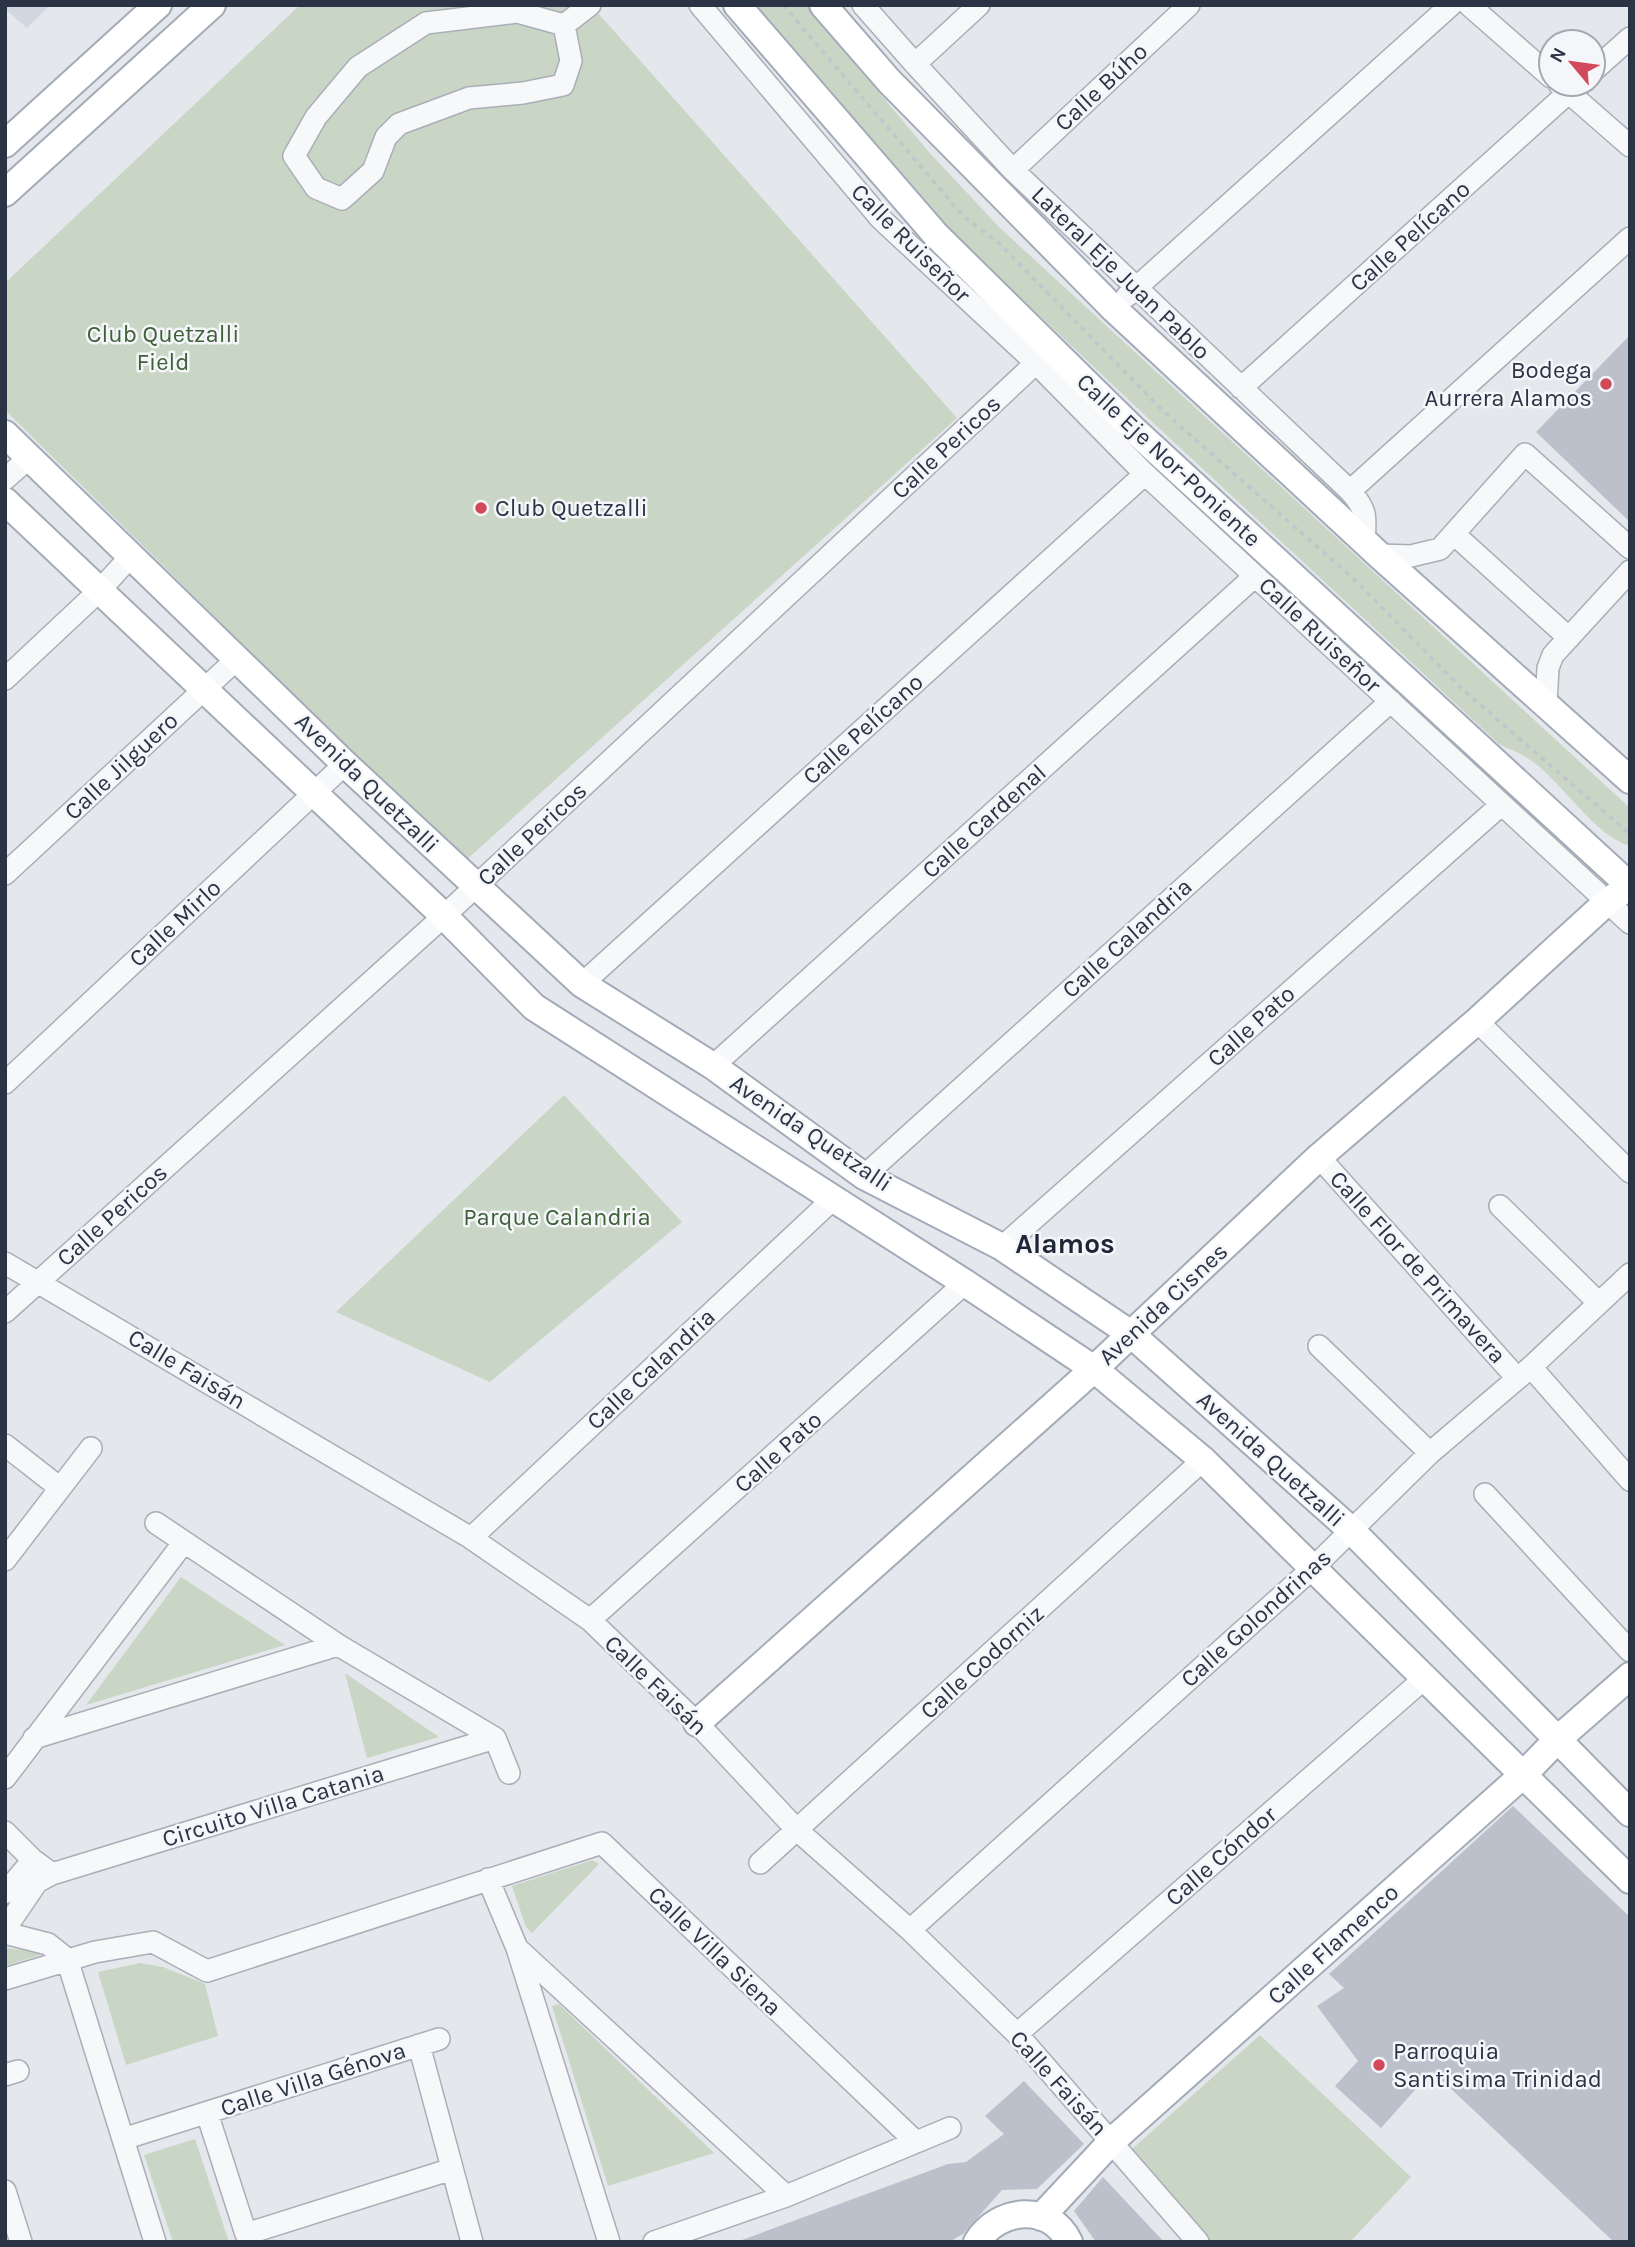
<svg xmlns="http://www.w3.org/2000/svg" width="1635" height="2247" font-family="Karla,sans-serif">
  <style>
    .built { fill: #d2d6de }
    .green { fill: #c9d6c5 }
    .building { fill: #bbc0ca }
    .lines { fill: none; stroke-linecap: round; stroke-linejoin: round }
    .minor-casing { stroke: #a9aeb7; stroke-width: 24 }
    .major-casing { stroke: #a3abb8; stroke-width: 30 }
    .path { stroke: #c2c5cb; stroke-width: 3.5; stroke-dasharray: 5 5; stroke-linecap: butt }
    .minor { stroke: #f7f8fa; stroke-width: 21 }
    .major { stroke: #fff; stroke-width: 26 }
    .poi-dot { fill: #d1495b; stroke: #f4f6f9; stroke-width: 2.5 }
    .labels { text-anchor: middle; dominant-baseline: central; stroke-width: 5; stroke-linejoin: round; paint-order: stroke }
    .street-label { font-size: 24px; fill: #2b3445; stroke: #f4f6f9 }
    .park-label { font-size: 24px; fill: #3f6138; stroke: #f4f6f9 }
    .poi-label { font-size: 24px; fill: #2b3445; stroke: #f4f6f9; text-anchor: start }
    .quarter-label { font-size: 28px; font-weight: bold; fill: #1d2536; stroke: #f4f6f9 }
  </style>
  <rect width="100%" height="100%" fill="#e4e7ec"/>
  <!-- built -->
  <path class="built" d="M5,5H50L27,28L5,9Z"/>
  <!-- green -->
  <path class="green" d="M300,5H594L598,13L957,418L464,862L5,410V283Z
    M755,5H806L928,151L999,227L1630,808V846C1594,836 1561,780 1529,759C1520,753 1509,749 1499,744L1135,406L983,262L883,160Z
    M564,1095L682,1222L490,1382L336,1312Z
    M181,1577L285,1645L86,1705Z
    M345,1673L439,1737L367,1758Z
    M592,1860L599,1864L532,1933L526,1927L512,1886Z
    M5,1948L38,1952L40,1955L5,1966Z
    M140,1963L163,1967L205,1984L218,2036L126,2065L98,1972Z
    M559,2004L714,2153L608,2186L552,2006Z
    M1260,2035L1411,2177L1350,2242H1209L1195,2230L1131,2150Z
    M195,2139L229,2242H173L144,2155Z"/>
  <!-- building -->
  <path class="building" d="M1630,335V522L1536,432Z
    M1513,1806L1630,1917V2242H1614L1432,2071L1381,2128L1335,2086L1358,2061L1317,2006L1344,1988L1329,1974Z
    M1024,2081L1084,2144L1037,2189L1002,2190L963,2234L949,2242H742V2240L948,2164L966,2162L1004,2134L985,2116Z
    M1103,2177L1164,2242H1096L1074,2211Z"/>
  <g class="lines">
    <!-- minor casing -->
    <g class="minor-casing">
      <path id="minor" d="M700,5L881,219L1036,363L1145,474L1630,923
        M863,5L915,64L1013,170L1350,491C1367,510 1366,516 1364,542
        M1469,5L1551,77
        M517,12L564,25L571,61L563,85L523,93L469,98L399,124L386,137L373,171L342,199L316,188L294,156L316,117L358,67L426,23Z
        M564,25L590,5
        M915,64L979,5
        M1593,71L1630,38
        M1559,84L1630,146
        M1013,170L1189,5
        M1127,296L1451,5
        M1241,388L1578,84
        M5,479L30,457
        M1350,491L1630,238
        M1454,534L1569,638
        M1379,555L1411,556L1440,549L1525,454L1630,548
        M5,679L100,590L131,556
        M1546,704L1548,668L1553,655L1630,571
        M5,874L238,658
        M582,984L1145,474
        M1477,1021L1630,1172
        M713,1066L1255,576
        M5,1083L345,764
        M1319,1157L1517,1378
        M864,1176L1391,701
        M1500,1206L1599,1303
        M1002,1247L1501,805
        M5,1263L471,1538L590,1620L697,1723L797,1830L910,1930L1017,2034L1198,2242
        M5,1312L444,916L1052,348
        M1319,1346L1430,1453
        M1531,1367L1630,1480
        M5,1445L60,1488
        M1485,1494L1630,1651
        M156,1523L338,1645L495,1738L509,1773
        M471,1538L832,1200
        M5,1560L91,1448
        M590,1620L965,1283
        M34,1738L338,1645
        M5,1778L184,1542
        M5,1832L33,1860L52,1874
        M760,1863L1203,1460
        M488,1879L517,1948L609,2242
        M5,1893L33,1860
        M5,1929L37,1882L52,1874L495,1738
        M910,1930L1314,1567L1430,1453L1531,1367L1630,1274
        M5,1933L48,1944L67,1959
        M518,1949L786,2196
        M67,1959L155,2242
        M5,1979L95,1952L153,1942L207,1971L602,1843L916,2142
        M1017,2034L1425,1678
        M419,2045L472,2242
        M5,2075L18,2071
        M207,2113L246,2234L452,2169
        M123,2139L439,2039
        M5,2191L21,2242
        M654,2242L786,2196L950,2128"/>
    </g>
    <!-- major casing -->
    <g class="major-casing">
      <path id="major" d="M737,5L936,235L1132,428L1630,886
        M823,5L889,81L1114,309L1379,555L1630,780
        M5,144L158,5
        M5,193L212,5
        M5,434L345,764L582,984L713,1066L864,1176L1002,1247L1131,1334L1351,1530L1630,1813
        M5,501L444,916L534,1007L965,1283L1094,1369L1203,1460L1630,1880
        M697,1723L1094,1369L1319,1157L1477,1021L1607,902L1630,886
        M1041,2217L1112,2141L1524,1774L1558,1739L1630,1676
        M977,2242C998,2208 1050,2202 1069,2242"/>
    </g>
    <!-- path -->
    <path class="path" d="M783,5L964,217L999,243L1163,411L1355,580L1462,689L1630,834"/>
    <!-- minor -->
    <use href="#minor" class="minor"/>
    <!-- major -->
    <use href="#major" class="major"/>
  </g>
  <!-- markers -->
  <g class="poi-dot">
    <circle cx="1606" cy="384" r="7"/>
    <circle cx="481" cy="508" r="7"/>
    <circle cx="1379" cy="2065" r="7"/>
  </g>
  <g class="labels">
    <!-- street labels -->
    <g class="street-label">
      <text transform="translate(1101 87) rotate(-43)">Calle Búho</text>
      <text transform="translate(1410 236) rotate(-42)">Calle Pelícano</text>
      <text transform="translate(911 243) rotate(45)">Calle Ruiseñor</text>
      <text transform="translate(1121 273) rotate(44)">Lateral Eje Juan Pablo</text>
      <text transform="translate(946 447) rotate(-43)">Calle Pericos</text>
      <text transform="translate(1169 460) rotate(43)">Calle Eje Nor-Poniente</text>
      <text transform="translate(1320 635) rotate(43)">Calle Ruiseñor</text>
      <text transform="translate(863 729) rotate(-42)">Calle Pelícano</text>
      <text transform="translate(121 766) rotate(-43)">Calle Jilguero</text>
      <text transform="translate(367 783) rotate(44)">Avenida Quetzalli</text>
      <text transform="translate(984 821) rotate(-42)">Calle Cardenal</text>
      <text transform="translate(532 834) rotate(-43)">Calle Pericos</text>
      <text transform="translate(175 923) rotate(-43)">Calle Mirlo</text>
      <text transform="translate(1127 938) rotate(-42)">Calle Calandria</text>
      <text transform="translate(1251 1026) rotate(-42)">Calle Pato</text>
      <text transform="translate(811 1133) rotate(34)">Avenida Quetzalli</text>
      <text transform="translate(112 1215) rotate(-42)">Calle Pericos</text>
      <text transform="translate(1418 1267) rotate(48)">Calle Flor de Primavera</text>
      <text transform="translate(1163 1304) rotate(-43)">Avenida Cisnes</text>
      <text transform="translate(187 1369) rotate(31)">Calle Faisán</text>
      <text transform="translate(651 1369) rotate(-43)">Calle Calandria</text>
      <text transform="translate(778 1452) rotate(-42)">Calle Pato</text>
      <text transform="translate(1271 1459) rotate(42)">Avenida Quetzalli</text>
      <text transform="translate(1256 1618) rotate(-42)">Calle Golondrinas</text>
      <text transform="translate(982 1662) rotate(-42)">Calle Codorniz</text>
      <text transform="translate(656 1685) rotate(44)">Calle Faisán</text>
      <text transform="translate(273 1806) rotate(-17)">Circuito Villa Catania</text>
      <text transform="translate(1221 1856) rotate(-41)">Calle Cóndor</text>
      <text transform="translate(1333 1944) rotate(-42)">Calle Flamenco</text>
      <text transform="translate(715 1951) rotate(44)">Calle Villa Siena</text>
      <text transform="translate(313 2079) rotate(-18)">Calle Villa Génova</text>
      <text transform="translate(1059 2083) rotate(48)">Calle Faisán</text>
    </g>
    <!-- park labels -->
    <g class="park-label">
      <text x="163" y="334">Club Quetzalli<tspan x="163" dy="28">Field</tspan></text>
      <text x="557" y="1217">Parque Calandria</text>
    </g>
    <!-- poi labels -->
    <g class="poi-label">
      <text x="1592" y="370" text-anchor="end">Bodega<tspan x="1592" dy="28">Aurrera Alamos</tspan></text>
      <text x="495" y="508">Club Quetzalli</text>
      <text x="1393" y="2051">Parroquia<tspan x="1393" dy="28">Santisima Trinidad</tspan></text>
    </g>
    <!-- quarter labels -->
    <g class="quarter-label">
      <text x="1065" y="1243">Alamos</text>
    </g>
  </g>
  <!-- border -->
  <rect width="1635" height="2247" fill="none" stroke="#2b3445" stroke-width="14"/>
  <!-- north arrow -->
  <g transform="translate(1572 63) rotate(299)"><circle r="33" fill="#f4f6f9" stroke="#a4a8b1" stroke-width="2"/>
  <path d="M0-5L12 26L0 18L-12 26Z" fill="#d1495b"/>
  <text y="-10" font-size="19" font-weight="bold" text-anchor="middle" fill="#2b3445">N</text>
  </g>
</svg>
